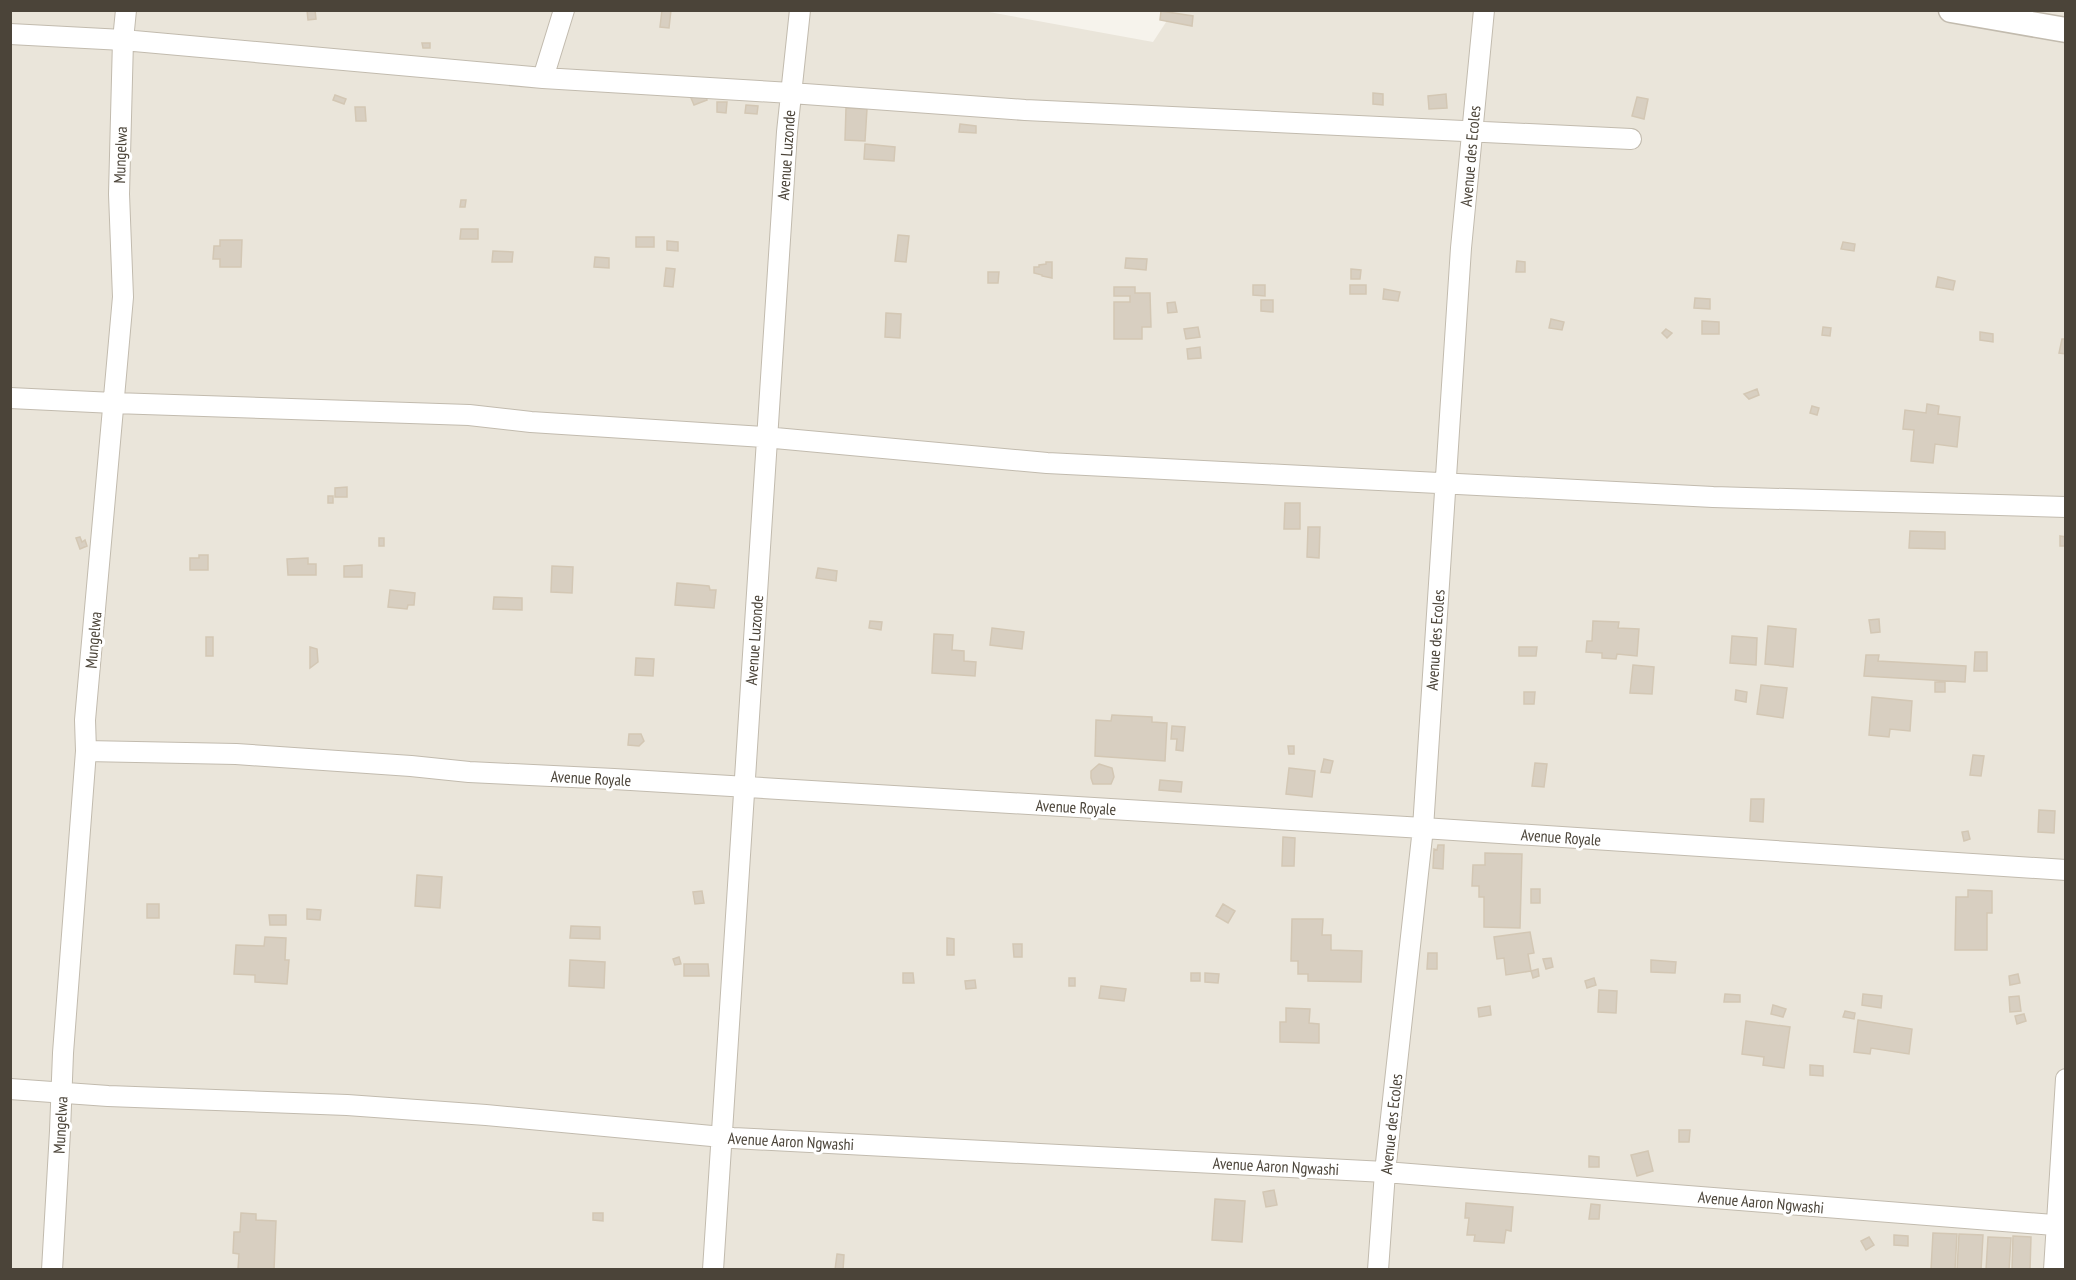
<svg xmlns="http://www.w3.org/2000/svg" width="2076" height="1280" font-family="'PT Sans Narrow',sans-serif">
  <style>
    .residential { fill: #eae5da }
    .building { fill: #d8cfc1; stroke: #d3c7b4; stroke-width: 1.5 }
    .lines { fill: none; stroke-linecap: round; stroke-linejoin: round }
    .minor-casing { stroke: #c2bbae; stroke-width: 22 }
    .tertiary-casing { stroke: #c2bbae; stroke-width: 27 }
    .minor { stroke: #fff; stroke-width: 20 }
    .tertiary { stroke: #fff; stroke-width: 24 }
    .labels { text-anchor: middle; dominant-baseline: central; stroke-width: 6; stroke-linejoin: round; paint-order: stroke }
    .street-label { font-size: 16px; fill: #4b4439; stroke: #fff }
  </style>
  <rect width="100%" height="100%" fill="#f6f3ec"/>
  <!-- residential -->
  <path class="residential" d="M978,10L1153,42L1174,10L2065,11V1269H11L10,11Z"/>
  <!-- building -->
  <path class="building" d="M307,10H315L316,19L308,20Z
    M662,10H671L669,28L660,27Z
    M1161,11L1193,16L1192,26L1160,20Z
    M422,43H430V48H423Z
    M705,93L707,100L694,105L691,98Z
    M1373,93L1383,94V105L1373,104Z
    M1446,94L1447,108L1429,109L1428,96Z
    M335,95L346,99L344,104L333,100Z
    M1637,97L1648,99L1644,119L1632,116Z
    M717,102H727L726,113L717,112Z
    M746,105L758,106L757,114L745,113Z
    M355,107H365L366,121H356Z
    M846,108L867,109L865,141L845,140Z
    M960,124L976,126V133L959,132Z
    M865,144L895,147L894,161L864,159Z
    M461,200H466L465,207H460Z
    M461,229H478V239H460Z
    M898,235L909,236L906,262L895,261Z
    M636,237H654V247H636Z
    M220,240H242L241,267H220V259H213L214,246H220Z
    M667,241L678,242V251L667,250Z
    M1843,242L1855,244L1854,251L1841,249Z
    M493,251L513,252L512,262H492Z
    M595,257L609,258V268L594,267Z
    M1126,258L1147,259L1146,270L1125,268Z
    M1517,261L1525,262V272H1516Z
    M1046,262H1052V278L1042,276V275L1034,273V267H1039V265L1046,264Z
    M666,268L675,269L673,287L664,286Z
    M1351,269L1361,270L1360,279H1351Z
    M988,272H999L998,283H988Z
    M1938,277L1955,281L1953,290L1936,287Z
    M1253,285H1265V296L1253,295Z
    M1350,285H1366V294H1350Z
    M1114,287H1135V293H1150L1151,327H1142V339H1114V302H1130V296H1114Z
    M1384,289L1400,292L1398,301L1383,299Z
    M1695,298L1710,299V309L1694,308Z
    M1261,300H1273V312L1261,311Z
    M1175,302L1177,312L1168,313L1167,303Z
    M886,313L901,314L900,338L885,337Z
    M1551,319L1564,322L1562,330L1549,328Z
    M1702,321L1719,322V334H1702Z
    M1198,327L1200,337L1186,339L1184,329Z
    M1823,327L1831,328L1830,336L1822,335Z
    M1666,329L1672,333L1667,338L1662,333Z
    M1980,332L1993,334V342L1980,340Z
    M2062,339H2066V354L2059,353Z
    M1200,347L1201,358L1188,359L1187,349Z
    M1757,389L1759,395L1749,399L1744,394Z
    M1927,404L1939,406L1938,414L1960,417L1957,447L1935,444L1933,463L1911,461L1914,430L1903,429L1905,410L1926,413Z
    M1812,406L1819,408L1817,415L1810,413Z
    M347,487V497H335V488Z
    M328,496H333V503H328Z
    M1285,503H1300V529H1284Z
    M1308,527H1320L1319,558L1307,557Z
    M1910,531L1945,532V549L1909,548Z
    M2060,536L2066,537V546H2060Z
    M80,537L82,542L85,540L87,546L80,549L76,538Z
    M379,538H384V546H379Z
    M199,555H208V570H190V558H199Z
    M308,558V564H316V575H288L287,559Z
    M362,565V577H344V566Z
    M552,566L573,567L572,593L551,592Z
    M818,568L837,571L836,581L816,578Z
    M677,583L709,586L710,590H716L714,608L675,605Z
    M390,590L415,593L414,605H408L407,609L388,607Z
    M494,597L522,598V610L493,609Z
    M1879,619L1880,632L1871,633L1869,620Z
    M870,621L882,622L881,630L869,628Z
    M1593,621L1619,622L1618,628L1639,629L1637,656L1617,654L1616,659L1602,658V653L1586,652L1587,641H1592Z
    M1768,626L1796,629L1793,667L1765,664Z
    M992,628L1024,632L1022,649L990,645Z
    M934,634L953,635L952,650L964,651V661L976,662L975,676L932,673Z
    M1732,636L1757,638L1756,665L1730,663Z
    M206,637H213V656H206Z
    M310,647L317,649L318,662L310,668Z
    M1519,647H1537L1536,656H1519Z
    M1975,652H1987V671H1974Z
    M1866,655H1879L1878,661L1966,666L1965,682L1864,676Z
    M636,658L654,659L653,676L635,675Z
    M1633,665L1654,667L1652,694L1630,693Z
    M1935,682H1945V692H1935Z
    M1761,685L1787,688L1783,718L1757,714Z
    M1736,690L1747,692L1746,702L1735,700Z
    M1524,692H1535L1534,704H1524Z
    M1872,697L1912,701L1910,731L1890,729L1889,737L1869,735Z
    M1112,715L1152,717V722L1167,723L1165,761L1095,756L1096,720L1111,721Z
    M1172,726L1185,727L1183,751L1176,750L1177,739H1171Z
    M629,734H641L644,741L639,746L628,745Z
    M1288,746H1294V754H1289Z
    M1973,755L1984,756L1981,776L1970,775Z
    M1324,759L1333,761L1330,773L1321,772Z
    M1535,763L1547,764L1544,787L1532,786Z
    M1099,764L1112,768L1114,777L1111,784H1093L1091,778V771Z
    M1289,768L1315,771L1312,797L1286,794Z
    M1160,780L1182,782L1181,792L1159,790Z
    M1751,799H1764L1763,822L1750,821Z
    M2039,810L2055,811L2054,833L2038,832Z
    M1968,831L1970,839L1964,841L1962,832Z
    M1283,837L1295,838L1294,866H1282Z
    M1438,845H1444L1443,869L1433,868L1434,849L1437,850Z
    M1485,853L1522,854L1520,928L1484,927V897H1479V886H1472L1473,865H1485Z
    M417,875L442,877L440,908L415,906Z
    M1531,889H1540V903H1531Z
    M1968,890L1992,891V913H1987V950H1955L1956,897H1968Z
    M702,891L704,903L695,904L693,892Z
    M147,904H159V918H147Z
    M1223,904L1235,911L1228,923L1216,916Z
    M307,909L321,910L320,920L307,919Z
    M269,915H286V925H270Z
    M1292,919H1323L1322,935H1331V950L1362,951L1361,982L1308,981V974H1298V961H1291Z
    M571,926L600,927V939L570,938Z
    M1530,932L1534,953L1528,954L1531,971L1506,975L1504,958L1497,959L1494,937Z
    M265,937L286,938L285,960H289L287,984L255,982V975L234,974L236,945L264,946Z
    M947,938L954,939V955H947Z
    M1013,944H1022V957H1014Z
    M1428,953H1437V969H1427Z
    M679,957L681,964L675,965L673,959Z
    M1551,958L1553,967L1546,969L1543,959Z
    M570,960L605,962L604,988L569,986Z
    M1651,960L1676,962L1675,973L1651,972Z
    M684,964H708L709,976H684Z
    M1538,969L1539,976L1533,978L1531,971Z
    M903,973H913L914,983H903Z
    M1191,973H1200V981H1191Z
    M1205,973L1219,974L1218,983L1205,982Z
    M2018,974L2020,983L2010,985L2009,976Z
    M1069,978H1075V986H1069Z
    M1594,978L1596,985L1587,988L1585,981Z
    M975,980L976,988L966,989L965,981Z
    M1101,986L1126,989L1124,1001L1099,998Z
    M1599,990L1617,991L1616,1013L1598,1012Z
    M1725,994L1740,995V1002H1724Z
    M1863,994L1882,996L1881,1008L1862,1005Z
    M2019,996L2021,1011L2010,1012L2009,997Z
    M1773,1005L1786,1009L1783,1017L1771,1014Z
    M1490,1006L1491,1015L1479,1017L1478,1008Z
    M1286,1008L1310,1009L1309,1023L1319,1024V1043L1280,1042V1022H1286Z
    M1845,1011L1855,1013L1854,1019L1843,1017Z
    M2024,1014L2026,1021L2017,1024L2015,1016Z
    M1858,1020L1912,1029L1909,1054L1871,1048L1870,1054L1854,1052Z
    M1746,1021L1790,1027L1784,1068L1763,1065L1764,1057L1742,1054Z
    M1810,1065L1823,1066V1076L1810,1075Z
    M1679,1130H1690L1689,1142H1679Z
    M1648,1151L1653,1171L1637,1176L1631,1155Z
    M1589,1156L1599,1157V1167H1589Z
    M1274,1190L1277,1205L1266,1207L1263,1192Z
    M1215,1199L1245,1201L1242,1242L1212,1240Z
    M1466,1203L1513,1207L1511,1231L1506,1230L1504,1243L1474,1241L1475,1235H1467L1469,1218H1465Z
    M1591,1204L1600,1205L1599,1219H1589Z
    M241,1213L256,1214V1220L276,1221L274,1270L238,1269L239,1254L233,1253L234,1232H240Z
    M593,1213H603V1221L593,1220Z
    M1933,1233L1957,1234L1955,1270H1931Z
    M1959,1234L1983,1235L1981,1270H1957Z
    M1894,1235L1908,1236V1246L1894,1245Z
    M2013,1236L2031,1237L2030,1270H2012Z
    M1869,1237L1874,1245L1866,1250L1861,1241Z
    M1988,1237L2011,1238L2009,1270H1986Z
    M837,1254L844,1255L843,1270H835Z"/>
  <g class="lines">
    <!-- minor casing -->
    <g class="minor-casing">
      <path id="minor" d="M10,34L123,40L543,78L791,93L1025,110L1631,139
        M543,78L564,10
        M10,398L114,403L469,415L531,422L764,437L1047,463L1713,497L2066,507
        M86,751L236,754L411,766L469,772L614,779L1423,828L2066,870
        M10,1089L108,1096L347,1105L486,1115L733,1138L1385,1172L2066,1226
        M52,1270L60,1131L63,1053L86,751L85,720L123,297L119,194L123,40L126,10
        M713,1270L787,132L800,10
        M1378,1270L1385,1172L1423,828L1461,248L1484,10
        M2054,1270L2066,1079"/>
    </g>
    <!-- tertiary casing -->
    <g class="tertiary-casing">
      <path id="tertiary" d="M1951,10L2066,30"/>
    </g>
    <!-- minor -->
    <use href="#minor" class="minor"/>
    <!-- tertiary -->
    <use href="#tertiary" class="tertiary"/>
  </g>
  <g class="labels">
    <!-- street labels -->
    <g class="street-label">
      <text transform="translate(120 155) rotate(-88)">Mungelwa</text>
      <text transform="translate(786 155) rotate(-86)">Avenue Luzonde</text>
      <text transform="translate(1470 156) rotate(-85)">Avenue des Ecoles</text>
      <text transform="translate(93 640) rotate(-85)">Mungelwa</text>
      <text transform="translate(754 640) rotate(-86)">Avenue Luzonde</text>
      <text transform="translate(1435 640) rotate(-86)">Avenue des Ecoles</text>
      <text transform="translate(591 778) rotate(3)">Avenue Royale</text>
      <text transform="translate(1076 807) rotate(3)">Avenue Royale</text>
      <text transform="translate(1561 837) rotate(4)">Avenue Royale</text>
      <text transform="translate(1391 1124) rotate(-84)">Avenue des Ecoles</text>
      <text transform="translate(60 1125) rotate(-87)">Mungelwa</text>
      <text transform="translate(791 1141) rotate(3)">Avenue Aaron Ngwashi</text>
      <text transform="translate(1276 1166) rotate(3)">Avenue Aaron Ngwashi</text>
      <text transform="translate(1761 1202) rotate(5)">Avenue Aaron Ngwashi</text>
    </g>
  </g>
  <!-- border -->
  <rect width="2076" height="1280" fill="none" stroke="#4b4439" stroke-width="24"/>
</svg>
